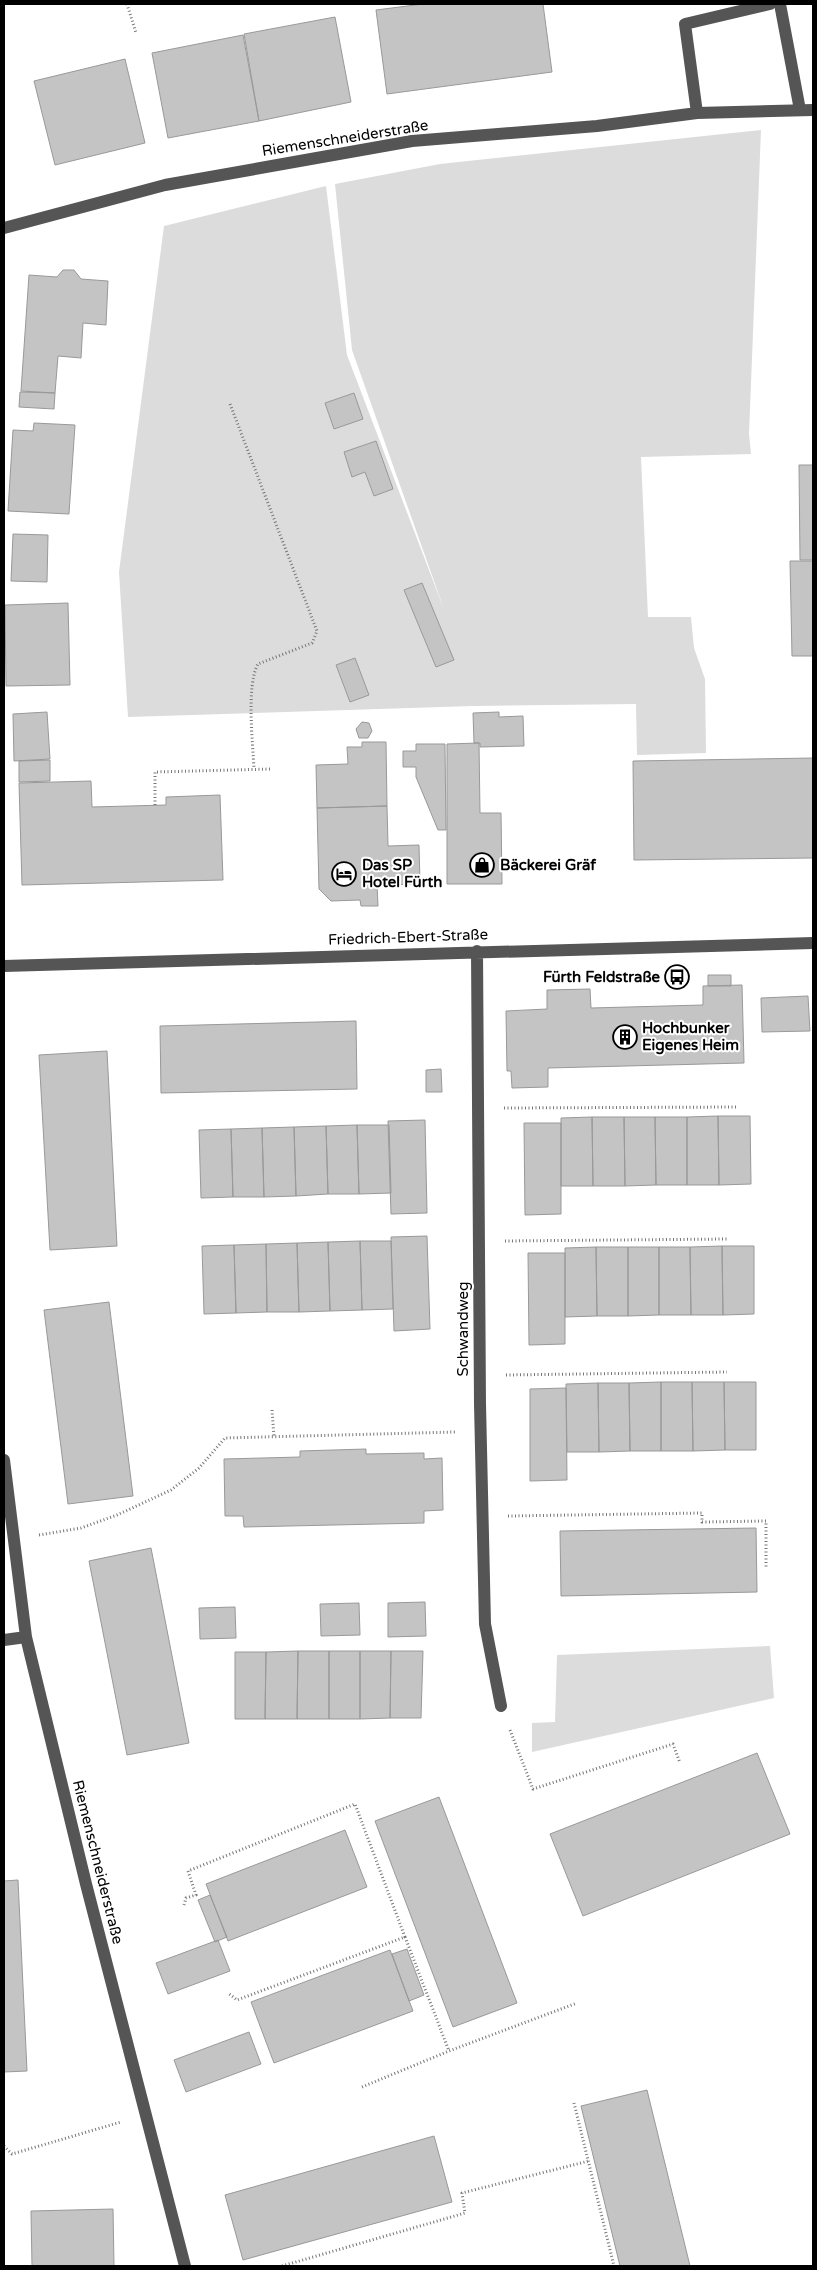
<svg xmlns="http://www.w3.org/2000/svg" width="817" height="2270" font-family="'Varela Round',sans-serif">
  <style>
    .green { fill: #dcdcdc }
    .building { fill: #c4c4c4; stroke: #999 }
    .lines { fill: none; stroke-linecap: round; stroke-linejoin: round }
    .path { stroke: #777; stroke-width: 3; stroke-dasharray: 1 2.5; stroke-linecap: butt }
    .minor { stroke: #555; stroke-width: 12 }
    .labels { text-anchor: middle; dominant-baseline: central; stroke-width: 4; stroke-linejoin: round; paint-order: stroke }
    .street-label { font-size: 15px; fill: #000; stroke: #fff }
    .poi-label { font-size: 15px; font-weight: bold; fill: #000; stroke: #fff; text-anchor: start }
  </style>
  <rect width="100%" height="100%" fill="#fff"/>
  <!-- green -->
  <path class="green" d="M761,130L749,434L751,454L641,457L648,617H691L694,648L705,679L706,753L637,755L636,704L473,706L128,717L119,572L164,226L326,186L347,355L445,612L352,350L335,184L440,164Z
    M770,1646L774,1698L532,1752V1723L555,1722L557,1655Z"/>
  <!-- building -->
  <path class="building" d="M423,4H543L552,72L387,94L376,10Z
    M335,17L351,102L259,121L244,34Z
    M243,35L259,121L168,138L152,53Z
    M125,59L145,143L55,165L34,81Z
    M63,270H74L81,279L108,281L106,325L83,323L81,358L58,356L55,393L21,391L29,275L57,277Z
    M20,392L55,393L54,409L19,407Z
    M354,393L363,419L334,429L325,403Z
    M34,423L75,425L69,514L8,511L13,430L33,431Z
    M376,441L393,489L374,496L365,472L352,477L344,452Z
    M799,465H813V560H800Z
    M13,534L48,535L47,582L11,581Z
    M790,561H813V656H792Z
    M422,583L454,660L436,667L404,590Z
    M68,603L70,685L6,686L5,605Z
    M355,658L369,695L350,702L336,665Z
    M47,712L50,759L14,761L13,714Z
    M499,712V717L523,716L524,746L480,747V743H474L473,713Z
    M362,722L369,723L372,731L368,738H359L356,729Z
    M362,742H386L387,806L317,808L316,765L348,764L347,747H362Z
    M479,743L480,813H501L502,884H447V744Z
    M416,744H445L446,830H438L416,777V767H403V751H416Z
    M813,758V858L634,860L633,761Z
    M50,760V781L19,782V761Z
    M91,781L92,807L166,805V797L220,795L223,880L22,885L19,783Z
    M387,806L388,846L419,845L420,884L377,885L378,906H361L360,900L331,901L319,889L317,808Z
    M708,975H731V986H708Z
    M742,985L744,1063L548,1068V1087L512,1088L511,1071H507L506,1011L547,1009V990L590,989L591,1008L703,1005V986Z
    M808,996L810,1031L762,1032L761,998Z
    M356,1021L357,1089L161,1093L160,1026Z
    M107,1051L117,1246L50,1250L39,1055Z
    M441,1069L442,1092H426V1070Z
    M718,1116H750L751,1184L719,1185Z
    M718,1116L719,1185H687V1117Z
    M592,1117H624L625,1186H593Z
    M592,1117L593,1186H561V1118Z
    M624,1117H655L656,1185L625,1186Z
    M655,1117H687V1185H656Z
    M425,1120L427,1213L391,1214L388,1121Z
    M524,1123H561V1214L525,1215Z
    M357,1125H389L391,1193L359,1194Z
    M357,1125L359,1194H328L326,1126Z
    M326,1126L328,1194L296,1196L294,1127Z
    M294,1127L296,1196L264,1197L262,1128Z
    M262,1128L264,1197H233L231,1129Z
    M231,1129L233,1197L201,1198L199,1130Z
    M427,1236L430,1329L394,1331L391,1237Z
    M360,1241H391L393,1309L362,1310Z
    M360,1241L362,1310L330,1311L328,1242Z
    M328,1242L330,1311L299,1312L297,1243Z
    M297,1243L299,1312H267L266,1244Z
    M266,1244L267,1312L236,1313L234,1245Z
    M234,1245L236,1313L204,1314L202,1246Z
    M722,1246L723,1315H691L690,1247Z
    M722,1246H754V1314L723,1315Z
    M596,1247H628V1316H597Z
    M596,1247L597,1316L565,1317V1248Z
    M628,1247H659V1315L628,1316Z
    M659,1247H690L691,1315H659Z
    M528,1253H565V1344L529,1345Z
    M109,1302L133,1496L68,1504L44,1310Z
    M661,1382V1451H630L629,1383Z
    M661,1382H692L693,1451H661Z
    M692,1382H724L725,1450L693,1451Z
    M724,1382H756V1450H725Z
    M598,1383H629L630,1451L599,1452Z
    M598,1383L599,1452H567L566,1384Z
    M566,1388L567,1480L530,1481V1389Z
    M366,1449V1454L424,1453V1459L442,1458L443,1510L424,1511V1523L244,1527L243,1516H225L224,1459L300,1457V1451Z
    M756,1528L757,1592L561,1596L560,1531Z
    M151,1548L189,1743L127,1755L89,1561Z
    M425,1602L426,1636L388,1637V1603Z
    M359,1603L360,1635L321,1636L320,1604Z
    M235,1607L236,1638L200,1639L199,1608Z
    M298,1651H329V1719H297Z
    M298,1651L297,1719H265L266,1652Z
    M329,1651H360V1719H329Z
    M360,1651H391L390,1718L360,1719Z
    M391,1651H423L421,1718H390Z
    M235,1652H266L265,1719H235Z
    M757,1753L790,1834L583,1916L550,1834Z
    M439,1797L517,2003L453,2027L375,1821Z
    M345,1830L367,1887L228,1941L206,1884Z
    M18,1880L27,2071L4,2072V1881Z
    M210,1895L227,1937L215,1942L198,1900Z
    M218,1940L230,1971L168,1994L156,1963Z
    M407,1949L424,1995L409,2001L392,1954Z
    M390,1950L413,2011L274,2063L251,2002Z
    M249,2032L261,2064L186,2092L174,2060Z
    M647,2090L690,2266H620L581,2106Z
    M434,2136L452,2202L243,2260L225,2195Z
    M113,2209L114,2266H32L31,2211Z"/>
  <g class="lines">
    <!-- path -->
    <path class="path" d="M127,4L136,33
      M230,404L317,631L312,643L258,664C246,685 253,744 254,769
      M155,805V772L271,769
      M504,1108L738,1107
      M505,1241L728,1239
      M506,1375L727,1372
      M272,1410L274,1437
      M508,1516L702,1513V1522L766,1521V1567
      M39,1535L81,1528L117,1515L171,1490L199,1468L225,1438L455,1432
      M510,1730L533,1789L673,1744L680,1763
      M184,1905L186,1898L196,1895L188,1871L355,1804L405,1937L237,2000L228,1993
      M405,1937L449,2051
      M362,2087L449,2051L577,2003
      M574,2103L614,2266
      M4,2146L12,2154L121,2122
      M282,2266L465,2213L462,2193L589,2161"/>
    <!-- minor -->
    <path class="minor" d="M780,4L800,110
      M697,113L685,24L770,4
      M4,228L165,185L412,141L597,126L697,113L813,110
      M477,951L480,1404L485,1624L501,1706
      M4,966L813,943
      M4,1460L26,1637L86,1884L185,2266
      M4,1640L26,1637"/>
  </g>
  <!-- icons -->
  <defs>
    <g id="shop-ring" transform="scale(1.25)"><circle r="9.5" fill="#fff" stroke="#000" stroke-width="1.5"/><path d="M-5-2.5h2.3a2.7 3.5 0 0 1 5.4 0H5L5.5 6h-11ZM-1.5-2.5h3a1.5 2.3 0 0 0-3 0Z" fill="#000"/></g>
    <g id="hotel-ring" transform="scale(1.25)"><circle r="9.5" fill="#fff" stroke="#000" stroke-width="1.5"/><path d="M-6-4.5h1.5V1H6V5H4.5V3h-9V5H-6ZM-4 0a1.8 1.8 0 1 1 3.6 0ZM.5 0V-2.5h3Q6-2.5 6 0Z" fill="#000"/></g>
    <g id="bus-ring" transform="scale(1.25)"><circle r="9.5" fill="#fff" stroke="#000" stroke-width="1.5"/><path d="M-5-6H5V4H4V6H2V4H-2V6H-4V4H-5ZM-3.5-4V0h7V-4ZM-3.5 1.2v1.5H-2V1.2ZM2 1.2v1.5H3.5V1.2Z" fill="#000"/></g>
    <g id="building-ring" transform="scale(1.25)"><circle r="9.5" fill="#fff" stroke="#000" stroke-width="1.5"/><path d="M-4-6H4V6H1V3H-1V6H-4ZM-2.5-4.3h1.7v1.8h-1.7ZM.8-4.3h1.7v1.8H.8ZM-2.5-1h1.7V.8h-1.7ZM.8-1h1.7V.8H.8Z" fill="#000"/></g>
  </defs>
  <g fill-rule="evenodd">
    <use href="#shop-ring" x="482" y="865"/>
    <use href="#hotel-ring" x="344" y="874"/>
    <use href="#bus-ring" x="677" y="977"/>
    <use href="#building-ring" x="625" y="1037"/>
  </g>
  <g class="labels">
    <!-- street labels -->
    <g class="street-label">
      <text transform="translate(345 138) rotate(-9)">Riemenschneiderstraße</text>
      <text transform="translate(408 937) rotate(-2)">Friedrich-Ebert-Straße</text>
      <text transform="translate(463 1329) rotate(-90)">Schwandweg</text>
      <text transform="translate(98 1862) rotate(76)">Riemenschneiderstraße</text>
    </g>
    <!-- poi labels -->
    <g class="poi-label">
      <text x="362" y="865">Das SP<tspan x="362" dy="17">Hotel Fürth</tspan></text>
      <text x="500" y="865">Bäckerei Gräf</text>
      <text x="660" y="977" text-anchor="end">Fürth Feldstraße</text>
      <text x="642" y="1028">Hochbunker<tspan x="642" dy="17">Eigenes Heim</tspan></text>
    </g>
  </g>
  <!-- border -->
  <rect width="817" height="2270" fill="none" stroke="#000000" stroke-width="10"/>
</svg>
